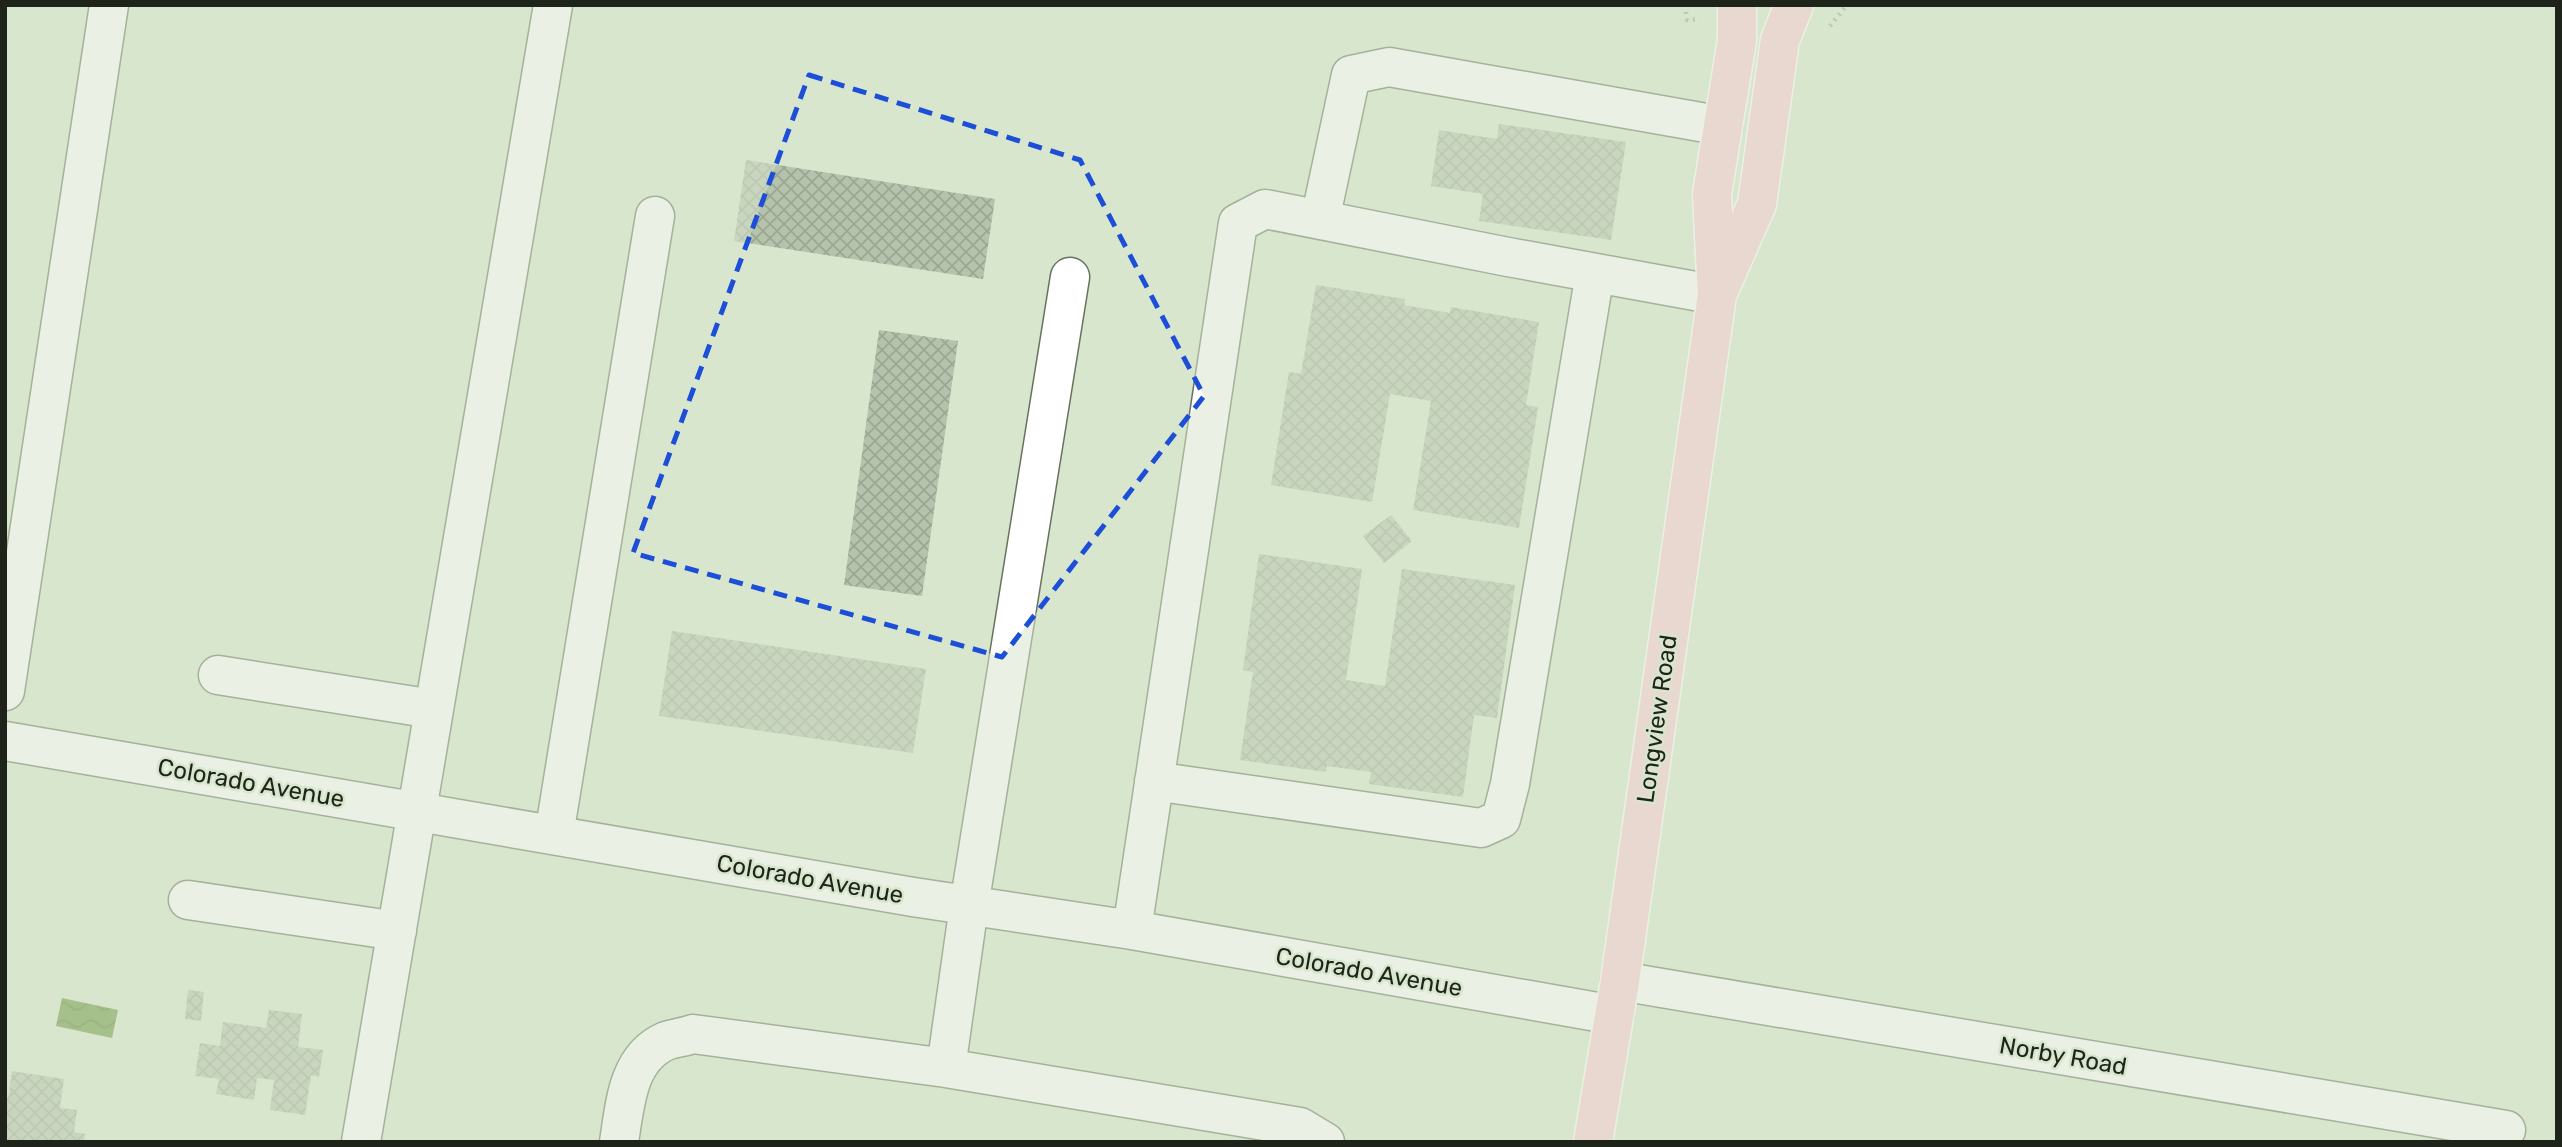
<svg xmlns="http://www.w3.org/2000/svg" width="2562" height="1147" font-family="Rubik,sans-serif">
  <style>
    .water { fill: url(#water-waves) }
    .building { fill: url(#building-cross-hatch) }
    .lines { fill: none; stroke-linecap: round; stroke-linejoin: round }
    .minor-casing { stroke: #67735e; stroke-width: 41 }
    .major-casing { stroke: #fff; stroke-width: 41 }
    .path { stroke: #9aa592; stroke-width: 4.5; stroke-dasharray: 2 5; stroke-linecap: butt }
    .minor { stroke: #fff; stroke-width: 38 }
    .major { stroke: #fac8d0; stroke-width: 38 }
    .marked { fill: none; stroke: #1d4ed8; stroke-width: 5; stroke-dasharray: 14 9; stroke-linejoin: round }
    .labels { text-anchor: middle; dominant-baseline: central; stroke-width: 5; stroke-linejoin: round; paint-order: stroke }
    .street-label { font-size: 24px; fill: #1f241b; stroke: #d8e6ce }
  </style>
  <defs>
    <pattern id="water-waves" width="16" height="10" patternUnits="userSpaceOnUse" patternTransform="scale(1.75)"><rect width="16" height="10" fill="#669238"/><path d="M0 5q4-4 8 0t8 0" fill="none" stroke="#53772e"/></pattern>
    <pattern id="building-cross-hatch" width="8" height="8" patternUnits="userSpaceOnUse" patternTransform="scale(1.75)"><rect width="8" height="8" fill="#b6c3ac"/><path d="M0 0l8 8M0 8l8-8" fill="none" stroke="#9ca793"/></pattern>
  </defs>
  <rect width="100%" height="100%" fill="#d8e6ce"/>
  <!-- water -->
  <path class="water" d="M62,998L118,1010L112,1038L56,1026Z"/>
  <!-- building -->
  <path class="building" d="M1499,124L1626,142L1611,240L1479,221L1483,194L1431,186L1439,130L1497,139Z
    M746,160L995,199L983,279L734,241Z
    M1316,285L1405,299L1404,305L1450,313L1451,307L1539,322L1526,405L1538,407L1519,528L1413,510L1431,401L1390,394L1372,502L1271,485L1289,372L1301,374Z
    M879,330L958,341L922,596L844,585Z
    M1391,515L1412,541L1384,563L1363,536Z
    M1259,554L1362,569L1346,680L1385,686L1402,569L1515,585L1497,718L1474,715L1463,797L1369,784L1371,772L1327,766L1326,772L1240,760L1253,672L1243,670Z
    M672,631L926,669L913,753L659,716Z
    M188,990L204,992L201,1021L185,1019Z
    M269,1010L302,1014L298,1047L323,1050L319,1077L311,1075L305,1115L270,1110L274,1080L257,1078L254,1100L216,1094L219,1079L195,1076L200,1043L220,1046L223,1022L266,1028Z
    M12,1071L64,1079L60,1108L77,1110L74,1132L85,1134L84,1142H5V1098H8Z"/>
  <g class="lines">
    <!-- minor casing -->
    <g class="minor-casing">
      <path id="minor" d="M1320,220L1351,75L1389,67L1723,126
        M218,675L433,709
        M5,691L109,5
        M5,741L913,897L1132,930L1614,1015
        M1154,781L1481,828L1501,819L1510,784L1595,273
        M554,835L655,216
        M188,900L397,931
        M1132,930L1238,223L1265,209L1508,257L1717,295
        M1620,981L2506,1130
        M946,1068L969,906L1070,277
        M361,1142L553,5
        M619,1142C625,1105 627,1058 666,1041C674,1038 685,1037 693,1034L946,1068L1300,1127L1325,1142"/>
    </g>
    <!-- major casing -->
    <g class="major-casing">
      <path id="major" d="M1719,290L1757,204L1780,40L1794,5
        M1593,1142L1620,981L1717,295L1712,194L1737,40V5"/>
    </g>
    <!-- path -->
    <path class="path" d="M1685,5L1687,20L1700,19
      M1830,26L1847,5"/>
    <!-- minor -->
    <use href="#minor" class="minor"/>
    <!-- major -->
    <use href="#major" class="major"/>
  </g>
  <!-- marked area -->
  <path d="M0 0H2562V1147H0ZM809,75L1080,160L1204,396L1002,657L633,553Z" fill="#d8e6ce" fill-opacity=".55" fill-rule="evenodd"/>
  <path class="marked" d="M809,75L1080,160L1204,396L1002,657L633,553Z"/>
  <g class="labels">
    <!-- street labels -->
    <g class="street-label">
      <text transform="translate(1657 719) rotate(-82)">Longview Road</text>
      <text transform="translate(251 783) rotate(10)">Colorado Avenue</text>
      <text transform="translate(810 879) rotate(10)">Colorado Avenue</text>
      <text transform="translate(1369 972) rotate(10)">Colorado Avenue</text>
      <text transform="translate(2063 1056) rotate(10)">Norby Road</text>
    </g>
  </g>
  <!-- border -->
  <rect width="2562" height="1147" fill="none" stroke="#1f241b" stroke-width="14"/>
</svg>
